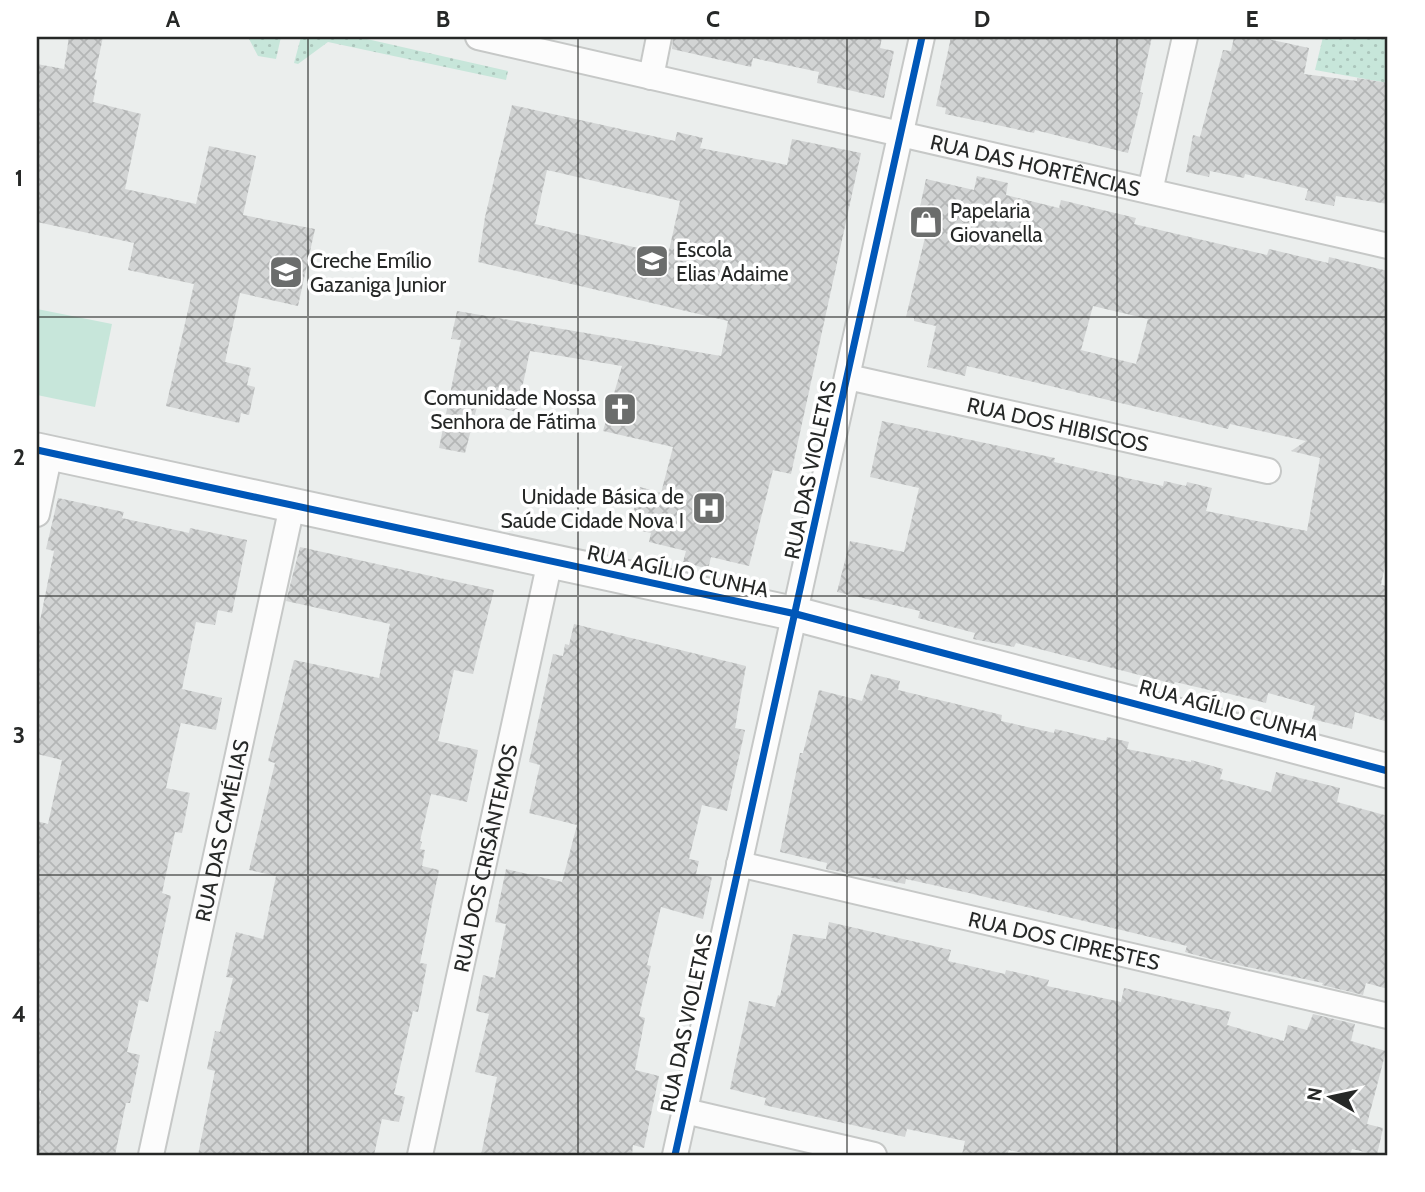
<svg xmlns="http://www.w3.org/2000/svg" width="1425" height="1192" font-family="Cabin,sans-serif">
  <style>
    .green { fill: url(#green-dots) }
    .pitch { fill: #c7e6da }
    .building { fill: url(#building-cross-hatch); fill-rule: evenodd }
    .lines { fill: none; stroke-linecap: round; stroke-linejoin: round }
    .street-casing { stroke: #c6c8c7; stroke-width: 28 }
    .secondary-casing { stroke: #c6c8c7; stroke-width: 37 }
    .street { stroke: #fcfcfc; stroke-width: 24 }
    .secondary { stroke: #fcfcfc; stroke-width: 33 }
    .cycleway-casing { stroke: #fff; stroke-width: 11 }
    .cycleway { stroke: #0057b8; stroke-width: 7 }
    .grid { fill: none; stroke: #262827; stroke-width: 2; stroke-opacity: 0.55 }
    .labels { text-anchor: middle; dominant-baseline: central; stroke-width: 7; stroke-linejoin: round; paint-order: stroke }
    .street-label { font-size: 21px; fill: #262827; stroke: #fff }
    .poi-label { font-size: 21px; fill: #262827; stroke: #fff; text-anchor: start }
    .neatline { fill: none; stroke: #262827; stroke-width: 2.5 }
    .grid-label { font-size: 23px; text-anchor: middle; font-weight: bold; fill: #262827 }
  </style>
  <defs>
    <pattern id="green-dots" width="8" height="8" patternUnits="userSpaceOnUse" patternTransform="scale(1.75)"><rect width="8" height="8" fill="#c7e6da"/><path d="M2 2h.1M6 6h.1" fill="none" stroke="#abc5bb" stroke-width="1.8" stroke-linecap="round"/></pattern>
    <pattern id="building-cross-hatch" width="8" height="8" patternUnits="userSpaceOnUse" patternTransform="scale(1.75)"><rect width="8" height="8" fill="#d2d4d4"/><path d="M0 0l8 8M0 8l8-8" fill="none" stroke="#b4b6b6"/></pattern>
  </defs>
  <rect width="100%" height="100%" fill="#ebeeed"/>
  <!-- green -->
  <path class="green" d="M248,37H281L276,59L258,56Z
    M301,37H358L508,71L506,80L328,42L298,64L294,63Z
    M1323,37H1388V83L1315,70Z"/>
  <!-- pitch -->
  <path class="pitch" d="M37,309L112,324L95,407L37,395Z"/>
  <!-- building -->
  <path class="building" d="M69,37H103L94,79L97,80L93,102L141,114L125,189L196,204L209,146L256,156L243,215L315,229L298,306L240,293L225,362L251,368L247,385L255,387L249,415L241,413L239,423L166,406L194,284L128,270L134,243L37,222V64L64,69Z
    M673,37H882L880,48L894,51L884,98L817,83L819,72L753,58L751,67L672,49Z
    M951,37H1152L1140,92L1143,93L1128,153L1035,130L1034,133L945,114L946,108L936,106Z
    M1234,37H1259L1309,48L1304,74L1357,81V78L1388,83V204L1336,196L1334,206L1305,200L1308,189L1245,174L1244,178L1210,171L1209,177L1186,172L1193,135L1200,137L1223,50L1231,51Z
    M512,105L675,141L677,132L703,138L700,148L787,165L792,139L861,153L791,474L773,470L749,566L711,557L708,569L683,562L686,551L649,542L651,533L629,528L640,487L661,493L673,447L603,431L622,366L530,351L517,412L478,403L465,453L439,448L461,340L451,339L457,311L721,356L728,321L478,262L485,217ZM547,170L680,201L668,255L535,224Z
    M977,176L1008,183L1006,195L1059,208L1061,200L1136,218L1134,224L1267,255L1269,249L1328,263L1329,257L1388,271V550L1381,585L1388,586V722L1355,712L1352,729L1312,719L1315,706L1268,693L1266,703L1222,692V693L1175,682L1174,684L1016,643L1014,647L973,639L975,633L918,618L920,611L837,592L850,541L904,552L919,488L870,477L882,421L1055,458L1054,462L1163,486L1164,481L1186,486L1187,482L1212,488L1206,511L1307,531L1320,458L1291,451L1306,441L1230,424L1228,429L967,366L965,376L927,367L936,326L914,321V318L906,317L926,233L915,230L926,179L974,190ZM1093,306L1148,319L1136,364L1081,350Z
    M58,498L124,512L122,518L189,533L190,528L247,540L232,613L218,610L215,625L196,622L182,689L222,698L216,730L181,723L179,730L166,788L190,793L182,833L175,832L162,893L171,896L148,1002L139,1000L127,1052L140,1055L130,1103H126L115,1155H37V1112L41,1091L37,1090V821L48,824L62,760L37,754V636L54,551L46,549Z
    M300,547L494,590L473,674L454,670L438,741L478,750L467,802L431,794L420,841L422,842L420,849L425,850L422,866L439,870L420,963L427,964L418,1012L413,1011L394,1094L405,1097L399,1122L382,1119L374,1155H282L261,1151L260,1155H198L215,1071L207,1069L215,1031L220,1032L233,978L226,977L236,932L263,939L276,876L249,870L275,763L268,761L294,660L379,678L390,624L286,601Z
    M574,624L746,666L735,728L745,730L727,811L702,805L689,859L699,861L696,874L712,877L703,919L661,907L647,965L651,966L639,1016L645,1018L635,1070L659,1076L644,1148L633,1145L632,1155H481L497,1077L475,1072L489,1014L476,1011L483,975L495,978L506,924L495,922L506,869L562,882L577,825L529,813L540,765L529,762L553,654L563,656L565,644L569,645Z
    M871,674L900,681L898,690L1002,715L1001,721L1054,733L1055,729L1106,741L1107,737L1129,742L1127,749L1191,762V760L1223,769L1220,779L1271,792L1276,772L1340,788L1337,802L1388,816V989L1366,983L1363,995L1322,985L1323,983L1214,960L1185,952L1187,946L969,893L906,879L905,884L826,869L827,863L780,852L800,753H803L819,690L862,701Z
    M829,922L951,950L948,961L1005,974L1006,970L1049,980L1047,986L1121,1002L1124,988L1231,1012L1227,1025L1284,1041L1288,1025L1307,1030L1313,1014L1355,1024L1351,1041L1386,1051L1367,1124L1383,1128L1377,1155L1352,1149L1350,1155H1031L1009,1150L1007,1155H962L965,1141L907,1129L905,1137L764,1105L766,1098L730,1089L749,1001L775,1007L778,995L780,996L793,934L826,939Z"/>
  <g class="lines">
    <!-- street casing -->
    <g class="street-casing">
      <g id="street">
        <path id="s1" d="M478,37L1388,246"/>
        <path d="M651,77L659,37"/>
        <path d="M1150,191L1185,37"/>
        <path id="s2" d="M848,377L1268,471"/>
        <path d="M37,514L50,453"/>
        <path id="s3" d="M739,864L1388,1016"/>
        <path d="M685,1111L874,1155"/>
        <path id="s4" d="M151,1155L292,506"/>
        <path id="s5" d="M420,1155L550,561"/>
        <path d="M675,1155L922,37"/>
      </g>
    </g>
    <!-- secondary casing -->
    <g class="secondary-casing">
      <path id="secondary" d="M37,450L796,614L1388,771"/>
    </g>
    <!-- street -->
    <use href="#street" class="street"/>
    <!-- secondary -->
    <use href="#secondary" class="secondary"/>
    <!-- cycleway casing -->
    <g class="cycleway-casing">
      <path id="cycleway" d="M37,450L796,614L1388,771
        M675,1155L922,37"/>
    </g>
    <!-- cycleway -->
    <use href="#cycleway" class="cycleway"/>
  </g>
  <!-- grid -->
  <path class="grid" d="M308,37V1155M578,37V1155M847,37V1155M1117,37V1155M37,317H1388M37,596H1388M37,875H1388"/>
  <!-- icons -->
  <defs>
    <g id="shop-square" transform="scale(1.75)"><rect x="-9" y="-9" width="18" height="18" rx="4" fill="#6b6d6c" stroke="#fff"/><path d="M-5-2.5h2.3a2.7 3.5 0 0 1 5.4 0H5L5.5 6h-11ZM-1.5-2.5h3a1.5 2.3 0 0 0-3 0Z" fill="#fff"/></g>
    <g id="school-square" transform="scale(1.75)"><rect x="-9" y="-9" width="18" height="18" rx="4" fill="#6b6d6c" stroke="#fff"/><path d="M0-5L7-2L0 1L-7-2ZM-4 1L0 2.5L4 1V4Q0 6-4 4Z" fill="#fff"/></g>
    <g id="church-square" transform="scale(1.75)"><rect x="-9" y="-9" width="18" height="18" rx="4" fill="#6b6d6c" stroke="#fff"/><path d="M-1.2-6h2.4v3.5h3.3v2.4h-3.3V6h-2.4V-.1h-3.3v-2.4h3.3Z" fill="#fff"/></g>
    <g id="hospital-square" transform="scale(1.75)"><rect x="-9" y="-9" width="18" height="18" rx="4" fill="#6b6d6c" stroke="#fff"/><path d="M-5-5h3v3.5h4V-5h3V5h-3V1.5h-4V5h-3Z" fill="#fff"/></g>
  </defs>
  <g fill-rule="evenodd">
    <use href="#shop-square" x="926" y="222"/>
    <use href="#school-square" x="652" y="261"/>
    <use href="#school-square" x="286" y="272"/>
    <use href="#church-square" x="620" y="409"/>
    <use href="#hospital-square" x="709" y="508"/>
  </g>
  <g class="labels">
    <!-- street labels -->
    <g class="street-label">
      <text stroke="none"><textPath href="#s1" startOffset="572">RUA DAS HORTÊNCIAS</textPath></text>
      <text stroke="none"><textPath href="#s2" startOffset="215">RUA DOS HIBISCOS</textPath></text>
      <text transform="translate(810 470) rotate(-78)">RUA DAS VIOLETAS</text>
      <text transform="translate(678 571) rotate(12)">RUA AGÍLIO CUNHA</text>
      <text transform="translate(1229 710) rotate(15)">RUA AGÍLIO CUNHA</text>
      <text stroke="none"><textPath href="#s4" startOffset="332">RUA DAS CAMÉLIAS</textPath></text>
      <text stroke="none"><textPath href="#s5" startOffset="304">RUA DOS CRISÂNTEMOS</textPath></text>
      <text stroke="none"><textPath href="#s3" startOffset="334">RUA DOS CIPRESTES</textPath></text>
      <text transform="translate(686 1023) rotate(-78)">RUA DAS VIOLETAS</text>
    </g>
    <!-- poi labels -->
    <g class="poi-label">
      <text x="950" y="210">Papelaria<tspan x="950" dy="24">Giovanella</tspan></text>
      <text x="676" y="249">Escola<tspan x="676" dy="24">Elias Adaime</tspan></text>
      <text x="310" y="260">Creche Emílio<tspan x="310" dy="24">Gazaniga Junior</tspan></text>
      <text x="596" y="397" text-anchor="end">Comunidade Nossa<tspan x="596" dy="24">Senhora de Fátima</tspan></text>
      <text x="684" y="496" text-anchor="end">Unidade Básica de<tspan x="684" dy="24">Saúde Cidade Nova I</tspan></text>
    </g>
  </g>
  <!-- border -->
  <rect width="1425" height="1192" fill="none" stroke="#ffffff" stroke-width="77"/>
  <!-- north arrow -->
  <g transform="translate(1331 1097) rotate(279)" stroke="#ffffff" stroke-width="5" paint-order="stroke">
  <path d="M0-5L12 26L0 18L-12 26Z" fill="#262827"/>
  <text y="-10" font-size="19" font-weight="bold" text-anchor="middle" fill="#262827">N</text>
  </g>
  <rect x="38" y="38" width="1348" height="1116" class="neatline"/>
  <g class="grid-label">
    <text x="173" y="27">A</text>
    <text x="443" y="27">B</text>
    <text x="713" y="27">C</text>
    <text x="982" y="27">D</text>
    <text x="1252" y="27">E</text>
    <text x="19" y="186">1</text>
    <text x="19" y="465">2</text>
    <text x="19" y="743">3</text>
    <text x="19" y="1022">4</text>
  </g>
</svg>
